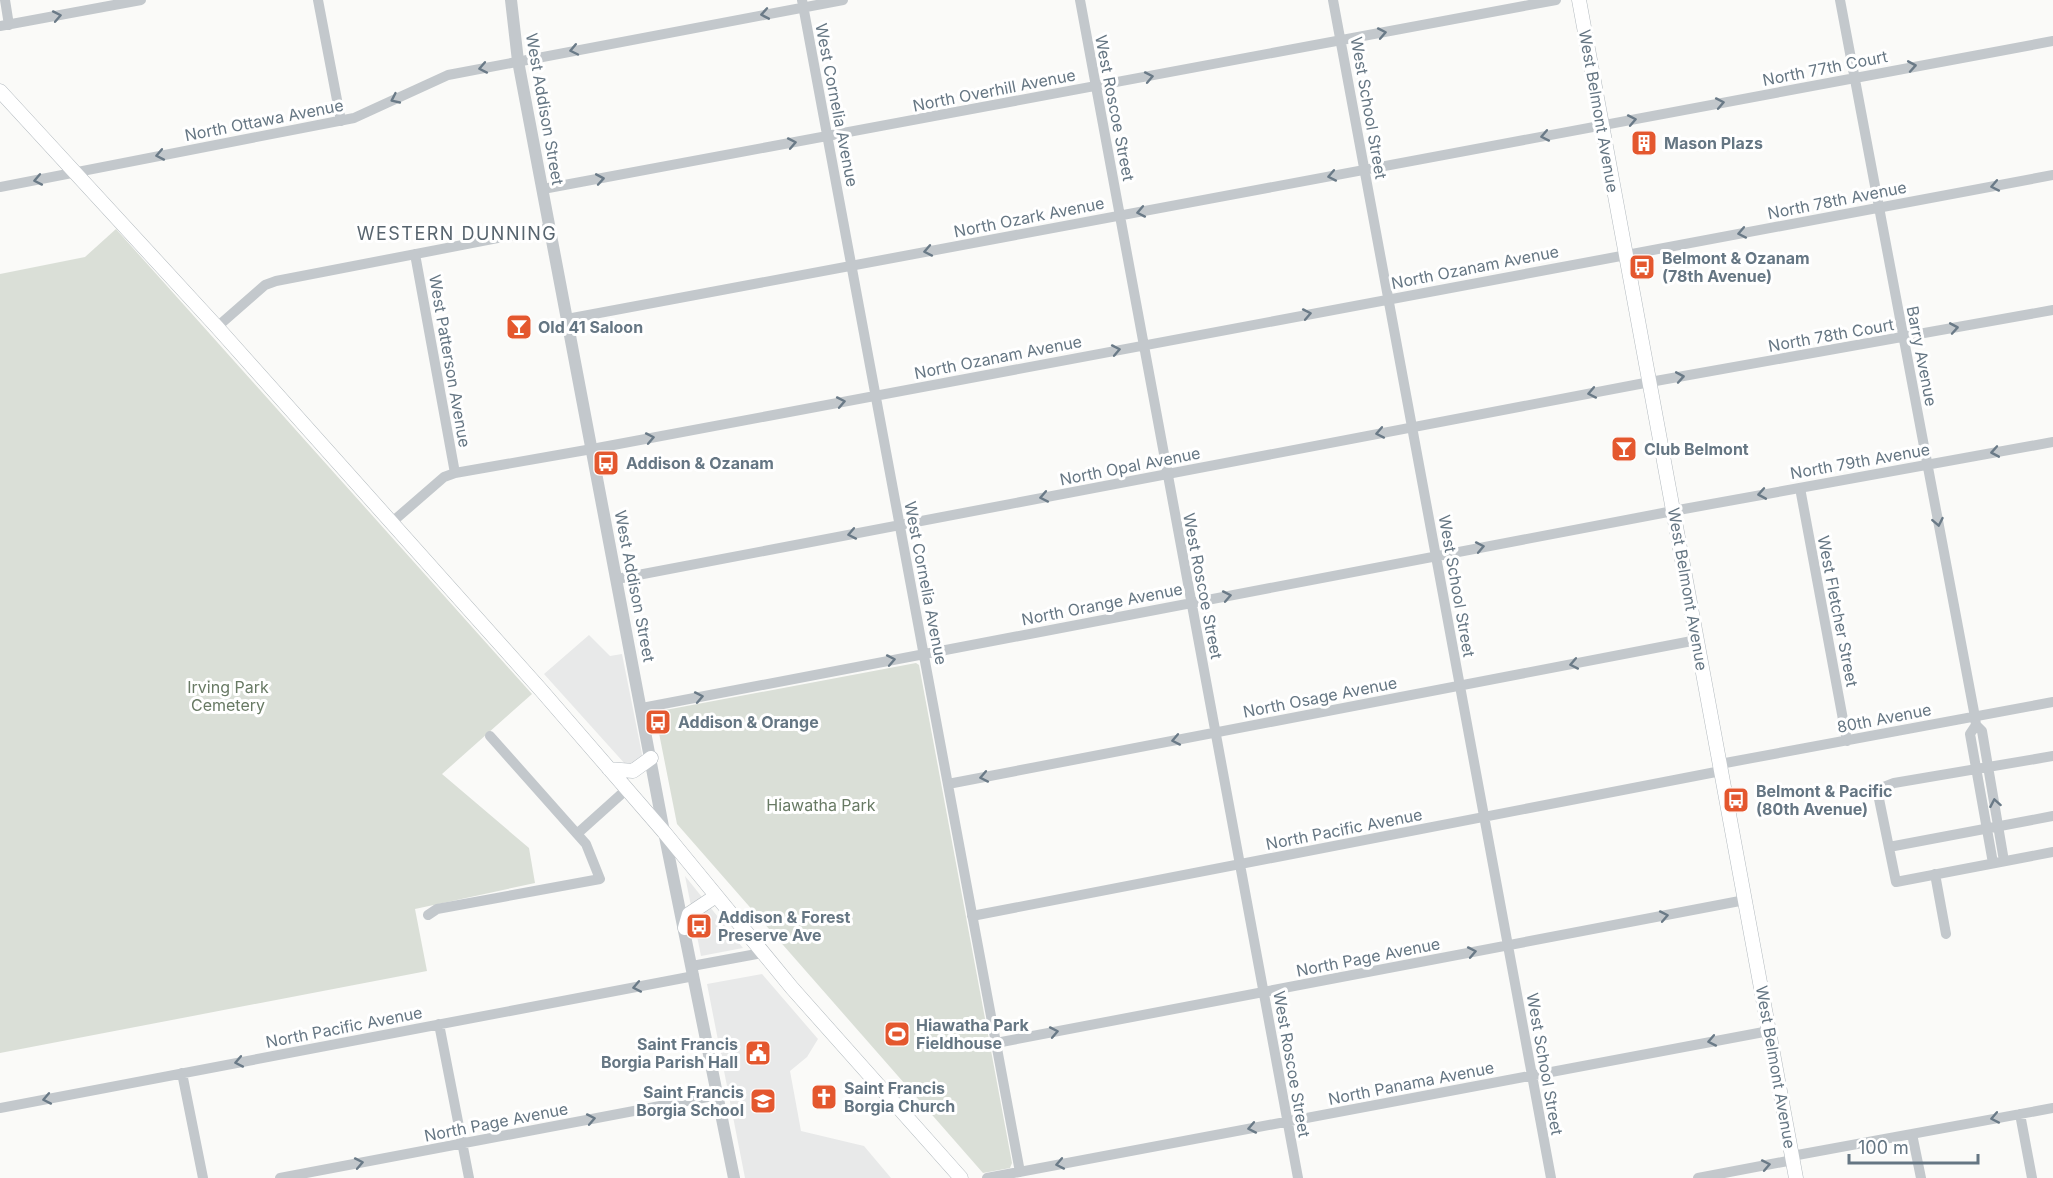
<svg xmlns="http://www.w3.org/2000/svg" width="2053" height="1178" font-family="Inter,sans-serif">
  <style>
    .built { fill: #e8e9e9 }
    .green { fill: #dadfd7 }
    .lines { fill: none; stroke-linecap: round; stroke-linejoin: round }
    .secondary-casing { stroke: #b3babf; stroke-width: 15 }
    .minor { stroke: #c3c8cc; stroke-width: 10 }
    .tertiary { stroke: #c3c8cc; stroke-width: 12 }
    .secondary { stroke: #fff; stroke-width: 14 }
    .oneway { stroke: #6a7a87 }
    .labels { text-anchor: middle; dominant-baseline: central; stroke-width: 6; stroke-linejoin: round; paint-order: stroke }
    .street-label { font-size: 16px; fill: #657683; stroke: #fff }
    .poi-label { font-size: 16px; font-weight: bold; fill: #657683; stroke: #fff; text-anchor: start }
    .park-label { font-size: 16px; fill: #687a64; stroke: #fff }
    .neighbourhood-label { font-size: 18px; letter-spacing: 1.5px; fill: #57646e; stroke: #fff }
  </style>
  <rect width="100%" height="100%" fill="#fafaf8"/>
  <!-- built -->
  <path class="built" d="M589,635L610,656L622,654L643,759L626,765L544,674Z
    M685,876L743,948L701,956Z
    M762,974L818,1039L807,1057L790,1071L801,1131L864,1146L891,1178H745L707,984Z"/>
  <!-- green -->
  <path class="green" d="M116,229L532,694L442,774L529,848L535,883L415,909L427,971L0,1053V274L85,257Z
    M916,663L919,665L1012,1163L1010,1168L983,1173L677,824L656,718L657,713L660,711Z"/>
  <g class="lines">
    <!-- secondary casing -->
    <g class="secondary-casing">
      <path id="secondary" d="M1579,0L1796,1178
        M0,91L217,327L541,690L664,832L792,988L961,1178
        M609,769L633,771L651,758
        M685,928L689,914L716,896"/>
    </g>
    <!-- minor -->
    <path class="minor" d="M5,0L9,25
      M318,0L341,121
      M802,0L1020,1172
      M1080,0L1298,1178
      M1333,0L1551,1178
      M1840,0L1975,717L1976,725L1970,734L1993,863
      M0,26L141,0
      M0,187L354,118L448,75L843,0
      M543,189L1556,0
      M415,254L455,473
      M567,319L2053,41
      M217,327L265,285L276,281L550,228
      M1800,488L1847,741
      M391,523L444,477L455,473L592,449L2053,175
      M617,579L1650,382L2053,310
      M642,708L1673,511L2053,442
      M1976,725L1982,731L2004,861
      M2053,756L1894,783L1881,788L1878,794L1896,882L2053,852
      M1720,764L2053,702
      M948,784L1697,640
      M578,833L627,789
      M1889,847L2053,816
      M1935,874L1946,934
      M428,915L437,909L600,879L586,844L490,736
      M972,916L1721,771
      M692,966L762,953
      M439,1024L469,1178
      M996,1043L1745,900
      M182,1073L203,1178
      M0,1108L694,976
      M2020,1114L2032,1178
      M1912,1134L1921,1178
      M1792,1156L2053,1108
      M280,1178L718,1095
      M987,1178L1769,1031
      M1698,1178L1793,1160"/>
    <!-- tertiary -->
    <path class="tertiary" d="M511,0L518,61L664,832L734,1178"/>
    <!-- secondary -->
    <use href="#secondary" class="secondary"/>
  </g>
  <!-- one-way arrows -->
  <defs><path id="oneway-chevron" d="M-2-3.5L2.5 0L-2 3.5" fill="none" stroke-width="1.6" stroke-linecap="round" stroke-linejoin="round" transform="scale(1.5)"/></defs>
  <g class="oneway">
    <use href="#oneway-chevron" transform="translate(765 14) rotate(170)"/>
    <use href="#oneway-chevron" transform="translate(57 16) rotate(-11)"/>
    <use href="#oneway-chevron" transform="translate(1382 33) rotate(-11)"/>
    <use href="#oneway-chevron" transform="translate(574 50) rotate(168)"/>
    <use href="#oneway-chevron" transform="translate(1912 66) rotate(-10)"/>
    <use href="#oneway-chevron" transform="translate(483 68) rotate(169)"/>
    <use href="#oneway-chevron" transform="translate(1149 77) rotate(-11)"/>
    <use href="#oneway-chevron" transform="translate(395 99) rotate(155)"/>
    <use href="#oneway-chevron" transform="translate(1720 103) rotate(-11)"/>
    <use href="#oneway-chevron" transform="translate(1632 120) rotate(-11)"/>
    <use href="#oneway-chevron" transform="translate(1545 136) rotate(169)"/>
    <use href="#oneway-chevron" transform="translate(792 143) rotate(-11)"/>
    <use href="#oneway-chevron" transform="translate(160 155) rotate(169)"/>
    <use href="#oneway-chevron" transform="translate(1332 176) rotate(169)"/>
    <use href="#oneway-chevron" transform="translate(600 179) rotate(-10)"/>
    <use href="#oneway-chevron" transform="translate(38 180) rotate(169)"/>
    <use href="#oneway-chevron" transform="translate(1995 186) rotate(169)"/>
    <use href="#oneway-chevron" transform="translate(1141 212) rotate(169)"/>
    <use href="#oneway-chevron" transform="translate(1742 233) rotate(169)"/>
    <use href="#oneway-chevron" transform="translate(928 251) rotate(169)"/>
    <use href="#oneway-chevron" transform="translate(1307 314) rotate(-11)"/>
    <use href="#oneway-chevron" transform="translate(1954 328) rotate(-10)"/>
    <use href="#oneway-chevron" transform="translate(1116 350) rotate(-11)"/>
    <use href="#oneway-chevron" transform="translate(1680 377) rotate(-10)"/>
    <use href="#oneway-chevron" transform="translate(1592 393) rotate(169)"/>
    <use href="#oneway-chevron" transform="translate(841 402) rotate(-11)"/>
    <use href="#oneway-chevron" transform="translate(1380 433) rotate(169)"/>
    <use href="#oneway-chevron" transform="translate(650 438) rotate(-11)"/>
    <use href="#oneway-chevron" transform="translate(1995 452) rotate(170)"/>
    <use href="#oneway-chevron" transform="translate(1762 494) rotate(170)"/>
    <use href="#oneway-chevron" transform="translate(1044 497) rotate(169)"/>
    <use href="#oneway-chevron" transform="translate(1938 522) rotate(79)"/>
    <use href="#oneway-chevron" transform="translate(852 534) rotate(169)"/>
    <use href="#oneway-chevron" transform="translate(1480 547) rotate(-11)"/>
    <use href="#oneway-chevron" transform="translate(1227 596) rotate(-11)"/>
    <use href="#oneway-chevron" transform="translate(891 660) rotate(-11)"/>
    <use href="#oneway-chevron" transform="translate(1574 664) rotate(169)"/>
    <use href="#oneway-chevron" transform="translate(699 697) rotate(-11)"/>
    <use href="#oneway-chevron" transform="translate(1176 740) rotate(169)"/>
    <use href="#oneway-chevron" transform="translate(984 777) rotate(169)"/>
    <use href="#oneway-chevron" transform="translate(1995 803) rotate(-100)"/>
    <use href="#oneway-chevron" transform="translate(1664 916) rotate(-11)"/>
    <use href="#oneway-chevron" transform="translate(1472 952) rotate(-11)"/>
    <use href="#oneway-chevron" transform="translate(637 987) rotate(169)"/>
    <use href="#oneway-chevron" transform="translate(1054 1032) rotate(-11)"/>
    <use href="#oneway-chevron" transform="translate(1712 1041) rotate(169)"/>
    <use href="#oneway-chevron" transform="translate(239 1062) rotate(169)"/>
    <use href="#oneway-chevron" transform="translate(47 1099) rotate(169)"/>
    <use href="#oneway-chevron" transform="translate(1995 1118) rotate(169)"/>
    <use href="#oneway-chevron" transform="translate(591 1119) rotate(-11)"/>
    <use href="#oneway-chevron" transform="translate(1252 1128) rotate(169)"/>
    <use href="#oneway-chevron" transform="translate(359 1163) rotate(-11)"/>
    <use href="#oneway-chevron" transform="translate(1060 1164) rotate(169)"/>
    <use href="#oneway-chevron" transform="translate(1766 1165) rotate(-11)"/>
  </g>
  <!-- icons -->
  <defs>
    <g id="building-square" transform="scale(1.35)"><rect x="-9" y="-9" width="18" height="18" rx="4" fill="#e4572e" stroke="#fff"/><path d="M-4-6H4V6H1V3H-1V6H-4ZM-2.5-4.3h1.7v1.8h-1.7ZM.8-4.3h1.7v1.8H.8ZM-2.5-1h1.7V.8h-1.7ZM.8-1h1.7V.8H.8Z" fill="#fff"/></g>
    <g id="bus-square" transform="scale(1.35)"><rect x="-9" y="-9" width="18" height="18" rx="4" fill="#e4572e" stroke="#fff"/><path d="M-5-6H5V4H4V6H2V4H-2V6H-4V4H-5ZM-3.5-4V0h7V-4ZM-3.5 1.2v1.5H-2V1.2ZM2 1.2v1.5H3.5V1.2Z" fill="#fff"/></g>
    <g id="bar-square" transform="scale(1.35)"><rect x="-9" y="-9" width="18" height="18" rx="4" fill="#e4572e" stroke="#fff"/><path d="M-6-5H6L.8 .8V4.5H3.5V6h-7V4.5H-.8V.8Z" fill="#fff"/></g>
    <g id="stadium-square" transform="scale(1.35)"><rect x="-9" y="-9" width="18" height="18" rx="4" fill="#e4572e" stroke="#fff"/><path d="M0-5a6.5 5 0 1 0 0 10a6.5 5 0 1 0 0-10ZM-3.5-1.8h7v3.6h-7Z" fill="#fff"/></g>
    <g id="civic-square" transform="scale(1.35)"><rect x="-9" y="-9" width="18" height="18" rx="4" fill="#e4572e" stroke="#fff"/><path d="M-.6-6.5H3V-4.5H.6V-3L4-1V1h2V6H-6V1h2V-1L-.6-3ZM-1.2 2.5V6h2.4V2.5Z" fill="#fff"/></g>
    <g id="church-square" transform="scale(1.35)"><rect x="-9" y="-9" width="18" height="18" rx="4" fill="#e4572e" stroke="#fff"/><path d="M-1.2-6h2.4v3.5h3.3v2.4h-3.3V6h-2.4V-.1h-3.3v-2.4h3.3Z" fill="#fff"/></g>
    <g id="school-square" transform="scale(1.35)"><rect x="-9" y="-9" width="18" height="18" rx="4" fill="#e4572e" stroke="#fff"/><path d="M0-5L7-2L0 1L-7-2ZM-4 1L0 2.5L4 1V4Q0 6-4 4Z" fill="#fff"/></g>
  </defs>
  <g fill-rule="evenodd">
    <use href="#building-square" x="1644" y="143"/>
    <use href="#bus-square" x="1642" y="267"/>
    <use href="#bar-square" x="519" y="327"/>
    <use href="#bar-square" x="1624" y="449"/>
    <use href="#bus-square" x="606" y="463"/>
    <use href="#bus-square" x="658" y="722"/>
    <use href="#bus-square" x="1736" y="800"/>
    <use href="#bus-square" x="699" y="926"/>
    <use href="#stadium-square" x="897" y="1034"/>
    <use href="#civic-square" x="758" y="1053"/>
    <use href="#church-square" x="824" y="1097"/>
    <use href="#school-square" x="763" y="1101"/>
  </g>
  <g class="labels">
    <!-- street labels -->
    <g class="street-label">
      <text transform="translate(1825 68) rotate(-11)">North 77th Court</text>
      <text transform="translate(994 90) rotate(-11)">North Overhill Avenue</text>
      <text transform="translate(837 105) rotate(79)">West Cornelia Avenue</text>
      <text transform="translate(1115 108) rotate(79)">West Roscoe Street</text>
      <text transform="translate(1369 108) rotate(80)">West School Street</text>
      <text transform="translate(545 109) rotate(80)">West Addison Street</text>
      <text transform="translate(1599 111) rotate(80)">West Belmont Avenue</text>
      <text transform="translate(264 120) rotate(-11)">North Ottawa Avenue</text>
      <text transform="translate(1837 200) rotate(-11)">North 78th Avenue</text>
      <text transform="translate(1029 217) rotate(-11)">North Ozark Avenue</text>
      <text transform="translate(1475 267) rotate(-11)">North Ozanam Avenue</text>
      <text transform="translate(1831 335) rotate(-10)">North 78th Court</text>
      <text transform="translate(1922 356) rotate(79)">Barry Avenue</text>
      <text transform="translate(998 357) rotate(-11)">North Ozanam Avenue</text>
      <text transform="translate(450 361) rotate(80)">West Patterson Avenue</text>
      <text transform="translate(1860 461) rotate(-10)">North 79th Avenue</text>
      <text transform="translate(1130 466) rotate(-11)">North Opal Avenue</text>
      <text transform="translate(926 583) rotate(79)">West Cornelia Avenue</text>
      <text transform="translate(635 586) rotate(79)">West Addison Street</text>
      <text transform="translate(1203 586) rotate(79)">West Roscoe Street</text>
      <text transform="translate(1457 586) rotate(80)">West School Street</text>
      <text transform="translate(1688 589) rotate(80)">West Belmont Avenue</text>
      <text transform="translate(1102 604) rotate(-11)">North Orange Avenue</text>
      <text transform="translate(1838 611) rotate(79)">West Fletcher Street</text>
      <text transform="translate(1320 697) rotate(-11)">North Osage Avenue</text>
      <text transform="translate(1884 718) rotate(-11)">80th Avenue</text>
      <text transform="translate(1344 829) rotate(-11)">North Pacific Avenue</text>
      <text transform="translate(1368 957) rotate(-11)">North Page Avenue</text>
      <text transform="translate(344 1027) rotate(-11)">North Pacific Avenue</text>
      <text transform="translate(1292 1064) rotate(80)">West Roscoe Street</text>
      <text transform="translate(1545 1064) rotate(80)">West School Street</text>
      <text transform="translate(1776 1067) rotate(80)">West Belmont Avenue</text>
      <text transform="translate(1411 1083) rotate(-11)">North Panama Avenue</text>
      <text transform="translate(496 1122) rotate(-11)">North Page Avenue</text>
    </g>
    <!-- poi labels -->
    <g class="poi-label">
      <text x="1664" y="143">Mason Plazs</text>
      <text x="1662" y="258">Belmont &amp; Ozanam<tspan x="1662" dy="18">(78th Avenue)</tspan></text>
      <text x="538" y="327">Old 41 Saloon</text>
      <text x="1644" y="449">Club Belmont</text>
      <text x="626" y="463">Addison &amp; Ozanam</text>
      <text x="678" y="722">Addison &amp; Orange</text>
      <text x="1756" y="791">Belmont &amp; Pacific<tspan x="1756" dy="18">(80th Avenue)</tspan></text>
      <text x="718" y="917">Addison &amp; Forest<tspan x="718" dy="18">Preserve Ave</tspan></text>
      <text x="916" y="1025">Hiawatha Park<tspan x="916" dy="18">Fieldhouse</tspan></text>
      <text x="738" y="1044" text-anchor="end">Saint Francis<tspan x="738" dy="18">Borgia Parish Hall</tspan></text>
      <text x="844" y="1088">Saint Francis<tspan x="844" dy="18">Borgia Church</tspan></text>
      <text x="744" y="1092" text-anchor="end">Saint Francis<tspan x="744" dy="18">Borgia School</tspan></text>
    </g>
    <!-- park labels -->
    <g class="park-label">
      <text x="228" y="687">Irving Park<tspan x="228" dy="18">Cemetery</tspan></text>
      <text x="821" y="805">Hiawatha Park</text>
    </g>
    <!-- neighbourhood labels -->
    <g class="neighbourhood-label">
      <text x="457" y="233">WESTERN DUNNING</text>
    </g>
  </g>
  <!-- scale -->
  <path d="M1849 1154v9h129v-9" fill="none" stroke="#657683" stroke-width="3"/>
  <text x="1858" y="1154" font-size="18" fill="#657683" stroke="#ffffff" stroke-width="4.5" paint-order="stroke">100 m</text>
</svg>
